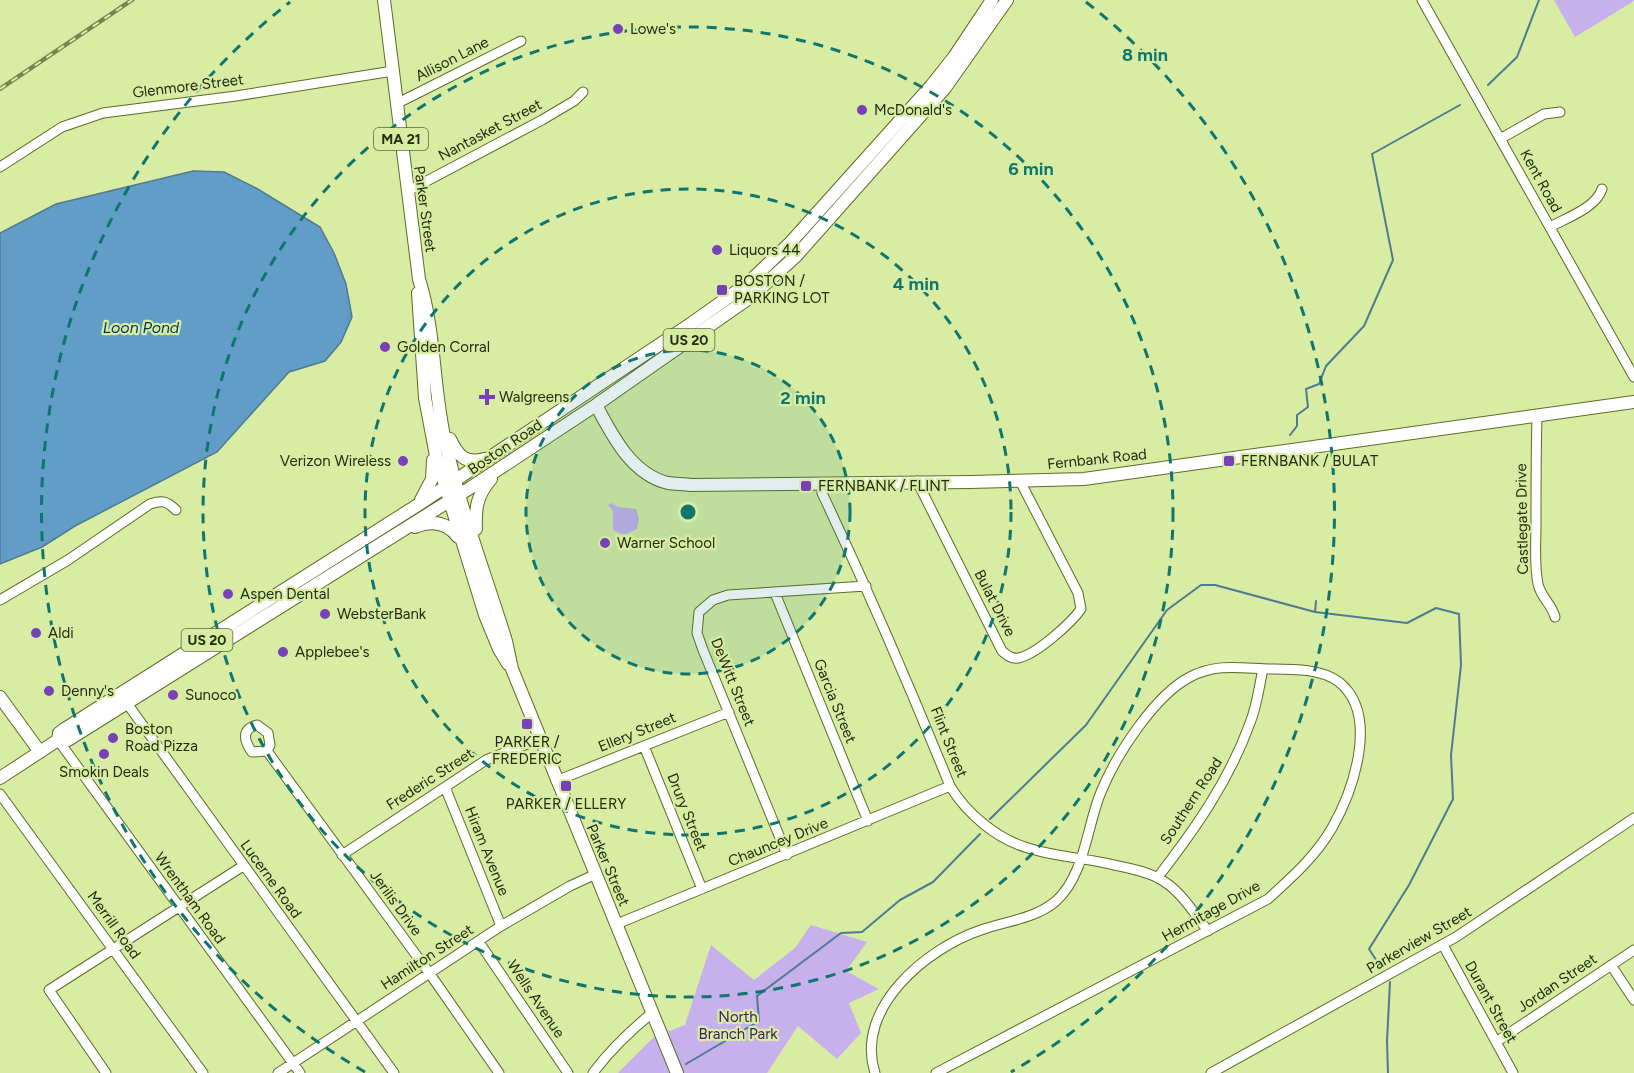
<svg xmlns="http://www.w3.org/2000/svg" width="1634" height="1073" font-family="Figtree,sans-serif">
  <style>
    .green { fill: #c6b1ec }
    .water { fill: #629dc8; stroke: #4f7b90; stroke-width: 1.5 }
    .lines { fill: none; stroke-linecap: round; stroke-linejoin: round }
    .stream { stroke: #4f7b90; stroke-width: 2 }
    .minor-casing { stroke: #5b6c25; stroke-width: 11 }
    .major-casing { stroke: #5b6c25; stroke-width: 14 }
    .minor { stroke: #fff; stroke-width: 9 }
    .major { stroke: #fff; stroke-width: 12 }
    .rail-casing { stroke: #768352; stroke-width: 4.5 }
    .rail { stroke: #d8eca3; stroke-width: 2; stroke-dasharray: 7; stroke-linecap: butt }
    .ring { fill: none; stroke: #0f766e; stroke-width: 3; stroke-dasharray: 10 8 }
    .poi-dot { fill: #7741b8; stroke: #d8eca3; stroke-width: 2 }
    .labels { text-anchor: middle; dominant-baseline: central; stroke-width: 4.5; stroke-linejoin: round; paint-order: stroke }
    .shield { fill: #d8eca3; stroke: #5a653b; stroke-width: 1.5 }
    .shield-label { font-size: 14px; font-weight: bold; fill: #242b0e }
    .poi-label { font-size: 15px; fill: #242b0e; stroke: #d8eca3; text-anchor: start }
    .street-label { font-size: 15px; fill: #242b0e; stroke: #d8eca3 }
    .park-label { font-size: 15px; fill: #3c1b61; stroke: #d8eca3 }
    .water-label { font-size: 16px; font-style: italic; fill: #023451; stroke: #d8eca3 }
    .centre { fill: #0f766e; stroke: #d8eca3; stroke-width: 3 }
    .ring-label { font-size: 18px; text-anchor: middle; font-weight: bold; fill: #0f766e; stroke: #d8eca3; stroke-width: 4.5; stroke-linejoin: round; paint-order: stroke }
  </style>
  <rect width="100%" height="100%" fill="#d8eca3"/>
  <!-- green -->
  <path class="green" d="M1554,0H1634V1L1575,37Z
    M611,503L618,507L636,509L639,518L637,529L624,535L613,530V511L608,505Z
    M811,925L867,942L846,971L879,989L849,1003L861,1033L837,1059L798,1026L767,1073H618L654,1037L685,1025L711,945L754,980L795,948Z"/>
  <!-- water -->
  <path class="water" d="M193,171L224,172L256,188L320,227L334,253L346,284L352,317L341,342L325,361L289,372L217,452L75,526L42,547L0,564V233L56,204Z"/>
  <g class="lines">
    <!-- stream -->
    <path class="stream" d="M1488,85L1517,57L1539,0
      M1290,435L1297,426V415L1308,407L1306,389L1319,384L1326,366L1364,326L1393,260L1372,154L1460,105
      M1315,612L1316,601
      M990,819L1086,725L1167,610L1201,585H1215L1315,612L1407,623L1436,608L1459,614L1461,665L1451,755L1453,799L1409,885L1369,949L1382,969
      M686,1064L759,1021L757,996L841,933L862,932L900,900L933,882L980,834
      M1388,1073L1387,1041L1390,982"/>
    <!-- minor casing -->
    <g class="minor-casing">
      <path id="minor" d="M1422,0L1634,377
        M396,104L521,41
        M1500,139L1544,114L1560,112
        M0,167L62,127L103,113L236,96L393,71
        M408,191L542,120L574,101L583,92
        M1550,227C1566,218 1596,208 1602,189
        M1537,416C1536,452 1536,488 1536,523C1536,543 1534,565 1538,584C1541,598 1552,604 1555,617
        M917,481L1002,651C1007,655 1011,659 1018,658C1036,655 1071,623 1081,609L1078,593L1020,481
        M822,493C868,590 910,687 950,786C967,814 997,839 1028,848C1056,857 1086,858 1114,865C1129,868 1145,871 1158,878C1180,889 1193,912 1208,931
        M775,593L868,821
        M0,600L68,560L150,504C162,500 167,501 176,510
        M126,702L394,1073
        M257,725L268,733L270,745L267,751L252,752C244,741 241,729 257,725Z
        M58,740L300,1073
        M644,746L702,889
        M267,751L430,974L499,1073
        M556,781L729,712
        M445,787L501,926
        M0,794L203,1073
        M342,855L486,760L540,739
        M787,855L703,650L697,633L699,612L713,600L728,595L866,586
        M1158,877C1195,829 1229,781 1250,723C1257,706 1259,687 1263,669
        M617,924L950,786
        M479,942L568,1073
        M1443,945L1513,1073
        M1611,965L1634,1000
        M1496,1042L1634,950
        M106,1073L49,990L243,866
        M278,1073L501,926L570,886L596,874
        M593,1073C610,1050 630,1031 652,1013
        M875,1073C854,1008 927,948 981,930C1006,921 1035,919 1056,901C1085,875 1087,825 1101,792C1116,755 1155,695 1190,677C1218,662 1245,669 1274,669C1294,669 1322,669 1339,682C1380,715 1353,791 1332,828C1316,856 1292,877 1268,899L936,1073
        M1211,1073L1456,937L1634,818"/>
    </g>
    <!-- major casing -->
    <g class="major-casing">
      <path id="major" d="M384,0L419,279C435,330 433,384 444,436C459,506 485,573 506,641L512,669L677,1073
        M418,293L425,398L436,456L485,615L499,649L508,664
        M596,405C612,435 631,474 668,483C675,484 684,484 691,485L970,482L1084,479L1634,402
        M450,439C457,454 465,465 484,459
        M421,500L432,479L433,460
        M415,527C432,520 447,522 458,537
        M476,529C475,508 477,495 491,479
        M0,697L40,752
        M58,740L59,733L63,730L424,501L692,323L747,284L791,242L931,86L954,57L992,0
        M0,778L58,740H68L470,488L596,405L752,296L796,256L945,88L1007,0"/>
    </g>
    <!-- minor -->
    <use href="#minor" class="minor"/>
    <!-- major -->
    <use href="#major" class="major"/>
    <!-- rail casing -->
    <g class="rail-casing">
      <path id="rail" d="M0,89L132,0"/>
    </g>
    <!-- rail -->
    <use href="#rail" class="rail"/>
  </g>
  <!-- distance rings -->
  <circle cx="688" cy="512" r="162" fill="#0f766e" fill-opacity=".12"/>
  <g class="ring">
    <circle cx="688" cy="512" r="162"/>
    <circle cx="688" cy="512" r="323"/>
    <circle cx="688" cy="512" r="485"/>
    <path d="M365 1072A647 647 0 0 1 290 2M1086 2A647 647 0 0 1 1011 1072"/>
  </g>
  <!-- markers -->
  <g class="poi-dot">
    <circle cx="618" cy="29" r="6"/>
    <circle cx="862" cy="110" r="6"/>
    <circle cx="717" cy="250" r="6"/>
    <rect x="716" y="284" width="12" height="12" rx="3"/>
    <circle cx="385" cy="347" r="6"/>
    <path d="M484 388h6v6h6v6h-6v6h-6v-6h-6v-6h6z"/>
    <circle cx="403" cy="461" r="6"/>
    <rect x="1223" y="455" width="12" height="12" rx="3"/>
    <rect x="800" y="480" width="12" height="12" rx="3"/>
    <circle cx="605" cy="543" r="6"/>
    <circle cx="228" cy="594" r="6"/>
    <circle cx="325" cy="614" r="6"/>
    <circle cx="36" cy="633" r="6"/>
    <circle cx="283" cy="652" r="6"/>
    <circle cx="49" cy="691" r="6"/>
    <circle cx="173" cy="695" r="6"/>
    <rect x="521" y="718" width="12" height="12" rx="3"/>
    <circle cx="113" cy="738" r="6"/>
    <circle cx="104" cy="754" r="6"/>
    <rect x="560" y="780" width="12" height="12" rx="3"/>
  </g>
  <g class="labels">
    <!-- shield labels -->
    <g class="shield">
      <rect x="374" y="128" width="54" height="22" rx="4.5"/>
      <rect x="663.5" y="329" width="51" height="22" rx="4.5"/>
      <rect x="181.5" y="629" width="51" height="22" rx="4.5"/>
    </g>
    <g class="shield-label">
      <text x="401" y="139">MA 21</text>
      <text x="689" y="340">US 20</text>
      <text x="207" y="640">US 20</text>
    </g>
    <!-- poi labels -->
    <g class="poi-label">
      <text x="630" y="29">Lowe's</text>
      <text x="874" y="110">McDonald's</text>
      <text x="729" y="250">Liquors 44</text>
      <text x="734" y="281">BOSTON /<tspan x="734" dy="17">PARKING LOT</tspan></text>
      <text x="397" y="347">Golden Corral</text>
      <text x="499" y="397">Walgreens</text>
      <text x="391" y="461" text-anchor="end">Verizon Wireless</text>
      <text x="1241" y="461">FERNBANK / BULAT</text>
      <text x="818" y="486">FERNBANK / FLINT</text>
      <text x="617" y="543">Warner School</text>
      <text x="240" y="594">Aspen Dental</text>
      <text x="337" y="614">WebsterBank</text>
      <text x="48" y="633">Aldi</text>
      <text x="295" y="652">Applebee's</text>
      <text x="61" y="691">Denny's</text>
      <text x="185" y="695">Sunoco</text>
      <text x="125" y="729">Boston<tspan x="125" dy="17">Road Pizza</tspan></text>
      <text x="527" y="742" text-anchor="middle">PARKER /<tspan x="527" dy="17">FREDERIC</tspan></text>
      <text x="104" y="772" text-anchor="middle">Smokin Deals</text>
      <text x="566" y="804" text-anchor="middle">PARKER / ELLERY</text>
    </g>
    <!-- street labels -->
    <g class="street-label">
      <text transform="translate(452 59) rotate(-27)">Allison Lane</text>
      <text transform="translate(188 86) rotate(-7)">Glenmore Street</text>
      <text transform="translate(490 130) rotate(-28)">Nantasket Street</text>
      <text transform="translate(1541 181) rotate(61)">Kent Road</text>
      <text transform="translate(425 209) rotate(82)">Parker Street</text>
      <text transform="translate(505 447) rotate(-34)">Boston Road</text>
      <text transform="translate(1097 459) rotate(-6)">Fernbank Road</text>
      <text transform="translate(1522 519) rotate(-91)">Castlegate Drive</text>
      <text transform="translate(995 603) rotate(63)">Bulat Drive</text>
      <text transform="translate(733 682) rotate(68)">DeWitt Street</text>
      <text transform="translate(835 701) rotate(68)">Garcia Street</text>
      <text transform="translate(637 732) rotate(-22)">Ellery Street</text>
      <text transform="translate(949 742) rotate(68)">Flint Street</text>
      <text transform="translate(430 779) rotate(-33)">Frederic Street</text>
      <text transform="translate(1191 801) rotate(-57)">Southern Road</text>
      <text transform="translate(687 812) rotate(68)">Drury Street</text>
      <text transform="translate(778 842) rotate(-22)">Chauncey Drive</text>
      <text transform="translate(487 851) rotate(68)">Hiram Avenue</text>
      <text transform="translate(608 865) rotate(67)">Parker Street</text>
      <text transform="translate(271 879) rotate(54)">Lucerne Road</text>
      <text transform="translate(190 898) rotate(54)">Wrentham Road</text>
      <text transform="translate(396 903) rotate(54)">Jerilis Drive</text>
      <text transform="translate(1211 911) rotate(-29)">Hermitage Drive</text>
      <text transform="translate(114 925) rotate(54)">Merrill Road</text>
      <text transform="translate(1419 940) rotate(-30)">Parkerview Street</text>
      <text transform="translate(427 957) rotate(-33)">Hamilton Street</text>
      <text transform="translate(1557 983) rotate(-34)">Jordan Street</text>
      <text transform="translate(536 999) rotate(56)">Wells Avenue</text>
      <text transform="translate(1491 1002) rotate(61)">Durant Street</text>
    </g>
    <!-- park labels -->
    <g class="park-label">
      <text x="738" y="1017">North<tspan x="738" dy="17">Branch Park</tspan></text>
    </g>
    <!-- water labels -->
    <g class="water-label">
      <text x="141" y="327">Loon Pond</text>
    </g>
  </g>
  <circle cx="688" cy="512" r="9" class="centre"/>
  <g class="ring-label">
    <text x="1145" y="61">8 min</text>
    <text x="1031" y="175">6 min</text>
    <text x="916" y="290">4 min</text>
    <text x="803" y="404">2 min</text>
  </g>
</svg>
